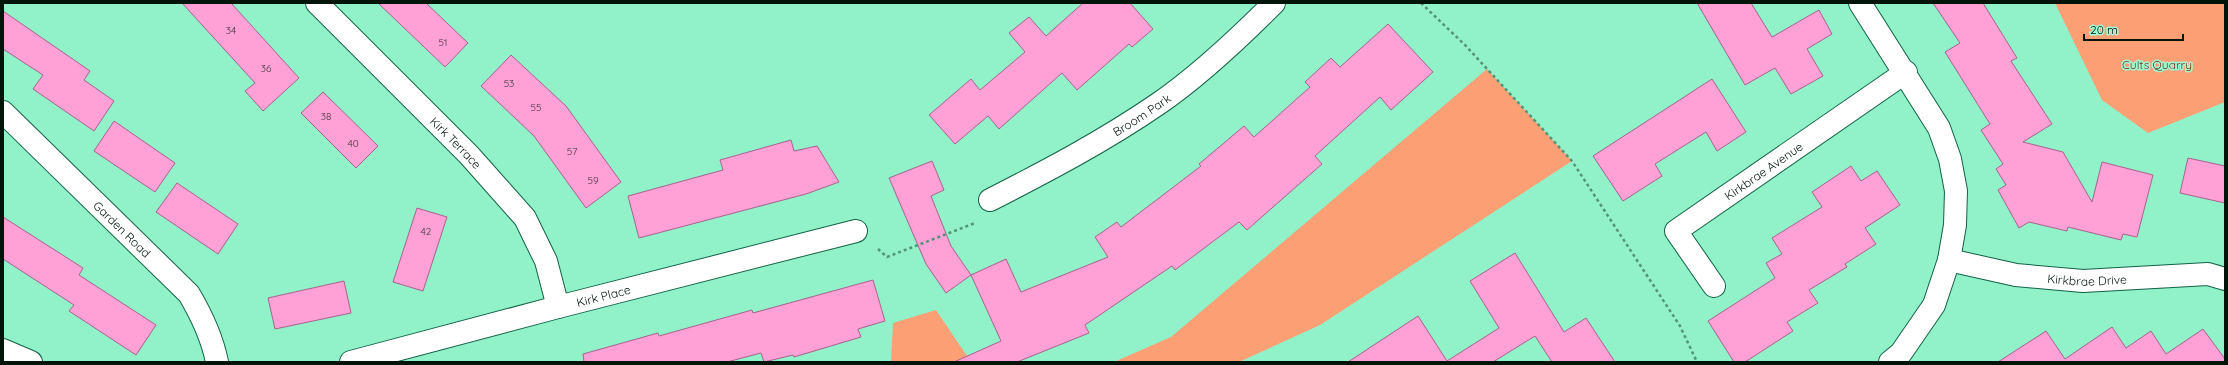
<svg xmlns="http://www.w3.org/2000/svg" width="2228" height="365" font-family="Quicksand,sans-serif">
  <style>
    .green { fill: #fd9f74 }
    .building { fill: #ffa0d6; stroke: #aa628c }
    .lines { fill: none; stroke-linecap: round; stroke-linejoin: round }
    .minor-casing { stroke: #126247; stroke-width: 24 }
    .path { stroke: #539377; stroke-width: 2.5; stroke-dasharray: 3 3; stroke-linecap: butt }
    .minor { stroke: #fff; stroke-width: 22 }
    .labels { text-anchor: middle; dominant-baseline: central; stroke-width: 3; stroke-linejoin: round; paint-order: stroke }
    .number-label { font-size: 10px; fill: #40373d }
    .park-label { font-size: 12px; fill: #703314; stroke: #9ffed5 }
    .street-label { font-size: 12px; fill: #00140a; stroke: #9ffed5 }
  </style>
  <rect width="100%" height="100%" fill="#91f1c8"/>
  <!-- green -->
  <path class="green" d="M2055,3H2225V102L2148,133L2102,100Z
    M1487,69L1572,161L1320,325L1239,362H1114L1171,337Z
    M936,310L971,362H891L893,323Z"/>
  <!-- building -->
  <path class="building" d="M182,3H231L299,78L263,111L245,91L255,83Z
    M378,3H426L468,43L445,67Z
    M1083,3H1130L1153,29L1132,47L1129,44L1077,90L1062,73L999,129L988,116L955,144L929,115L971,79L980,90L1025,52L1009,33L1029,17L1046,36Z
    M1697,3H1751L1772,37L1819,10L1832,34L1807,49L1823,76L1791,94L1775,68L1745,85Z
    M1933,3H1983L2017,58L2011,61L2052,124L2023,142L2063,152L2092,202L2102,162L2153,175L2137,237L2123,234L2121,240L2068,227L2067,231L2029,222L2019,228L1998,190L2006,185L1996,169L2003,164L1981,130L1990,124L1945,52L1960,43Z
    M3,11L90,71L84,80L114,101L94,131L33,89L43,75L3,49Z
    M1388,24L1433,72L1391,110L1380,97L1315,156L1322,164L1247,230L1239,222L1175,270L1172,266L1085,325L1089,333L1017,362H954L1001,341L971,275L1006,259L1021,292L1108,257L1095,237L1117,222L1121,227L1201,166L1199,164L1244,126L1254,137L1310,87L1305,82L1331,58L1340,67Z
    M511,55L566,106L621,182L586,208L534,136L481,86Z
    M1712,79L1746,132L1717,151L1706,132L1655,164L1662,176L1623,201L1593,156Z
    M323,92L378,146L356,168L301,113Z
    M114,121L175,163L155,192L94,151Z
    M791,140L794,151L817,146L839,182L806,194L639,238L628,196L723,170L720,160Z
    M2188,158L2225,166V203L2180,193Z
    M932,161L944,190L931,196L951,246L971,275L946,293L926,264L889,178Z
    M1851,166L1861,181L1877,171L1900,205L1865,228L1876,244L1845,264L1847,267L1809,290L1818,303L1787,322L1793,331L1745,362H1734L1708,321L1775,278L1766,263L1782,254L1772,238L1822,207L1812,192Z
    M177,183L238,224L218,254L156,212Z
    M417,208L447,217L423,291L393,282Z
    M3,217L83,268L79,275L156,325L136,355L69,311L74,305L3,259Z
    M1515,253L1564,332L1586,318L1615,362H1552L1535,336L1493,362H1348L1418,316L1447,361L1499,328L1470,281Z
    M873,280L885,321L858,329L861,337L794,357L793,355L764,362L761,353L727,362H584L583,354L658,333L659,336L752,310L753,313Z
    M344,281L351,313L275,329L268,298Z
    M2112,327L2126,348L2151,331L2166,354L2203,329L2225,359V362H1998L2046,331L2065,359Z"/>
  <g class="lines">
    <!-- minor casing -->
    <g class="minor-casing">
      <g id="minor">
        <path id="s1" d="M317,3L469,155L525,218L546,261L558,307"/>
        <path d="M1860,3L1939,128L1950,159L1956,191L1955,225L1949,260L1934,305L1901,353L1890,362"/>
        <path id="s2" d="M3,112L189,294C202,316 212,337 217,362"/>
        <path id="s3" d="M990,200C1047,171 1104,141 1158,104C1199,76 1239,38 1274,3"/>
        <path id="s4" d="M1949,260L2016,275L2083,281L2208,274L2225,279"/>
        <path id="s5" d="M1714,286L1676,231L1906,72"/>
        <path d="M3,350L31,362"/>
        <path id="s6" d="M351,362L558,307L856,231"/>
      </g>
    </g>
    <!-- path -->
    <path class="path" d="M1421,3L1465,45L1572,161L1680,326L1697,362
      M878,249L887,257L975,223"/>
    <!-- minor -->
    <use href="#minor" class="minor"/>
  </g>
  <g class="labels">
    <!-- number labels -->
    <g class="number-label">
      <text x="231" y="30">34</text>
      <text x="443" y="42">51</text>
      <text x="266" y="68">36</text>
      <text x="509" y="83">53</text>
      <text x="536" y="107">55</text>
      <text x="326" y="116">38</text>
      <text x="353" y="143">40</text>
      <text x="572" y="151">57</text>
      <text x="593" y="180">59</text>
      <text x="426" y="231">42</text>
    </g>
    <!-- park labels -->
    <g class="park-label">
      <text x="2157" y="64">Cults Quarry</text>
    </g>
    <!-- street labels -->
    <g class="street-label">
      <text stroke="none"><textPath href="#s3" startOffset="174">Broom Park</textPath></text>
      <text stroke="none"><textPath href="#s1" startOffset="197">Kirk Terrace</textPath></text>
      <text stroke="none"><textPath href="#s5" startOffset="173">Kirkbrae Avenue</textPath></text>
      <text stroke="none"><textPath href="#s2" startOffset="167">Garden Road</textPath></text>
      <text stroke="none"><textPath href="#s4" startOffset="140">Kirkbrae Drive</textPath></text>
      <text stroke="none"><textPath href="#s6" startOffset="261">Kirk Place</textPath></text>
    </g>
  </g>
  <!-- border -->
  <rect width="2228" height="365" fill="none" stroke="#00140a" stroke-width="8"/>
  <!-- scale -->
  <path d="M2084 34v6h99v-6" fill="none" stroke="#00140a" stroke-width="2"/>
  <text x="2090" y="34" font-size="12" fill="#00140a" stroke="#9ffed5" stroke-width="3" paint-order="stroke">20 m</text>
</svg>
